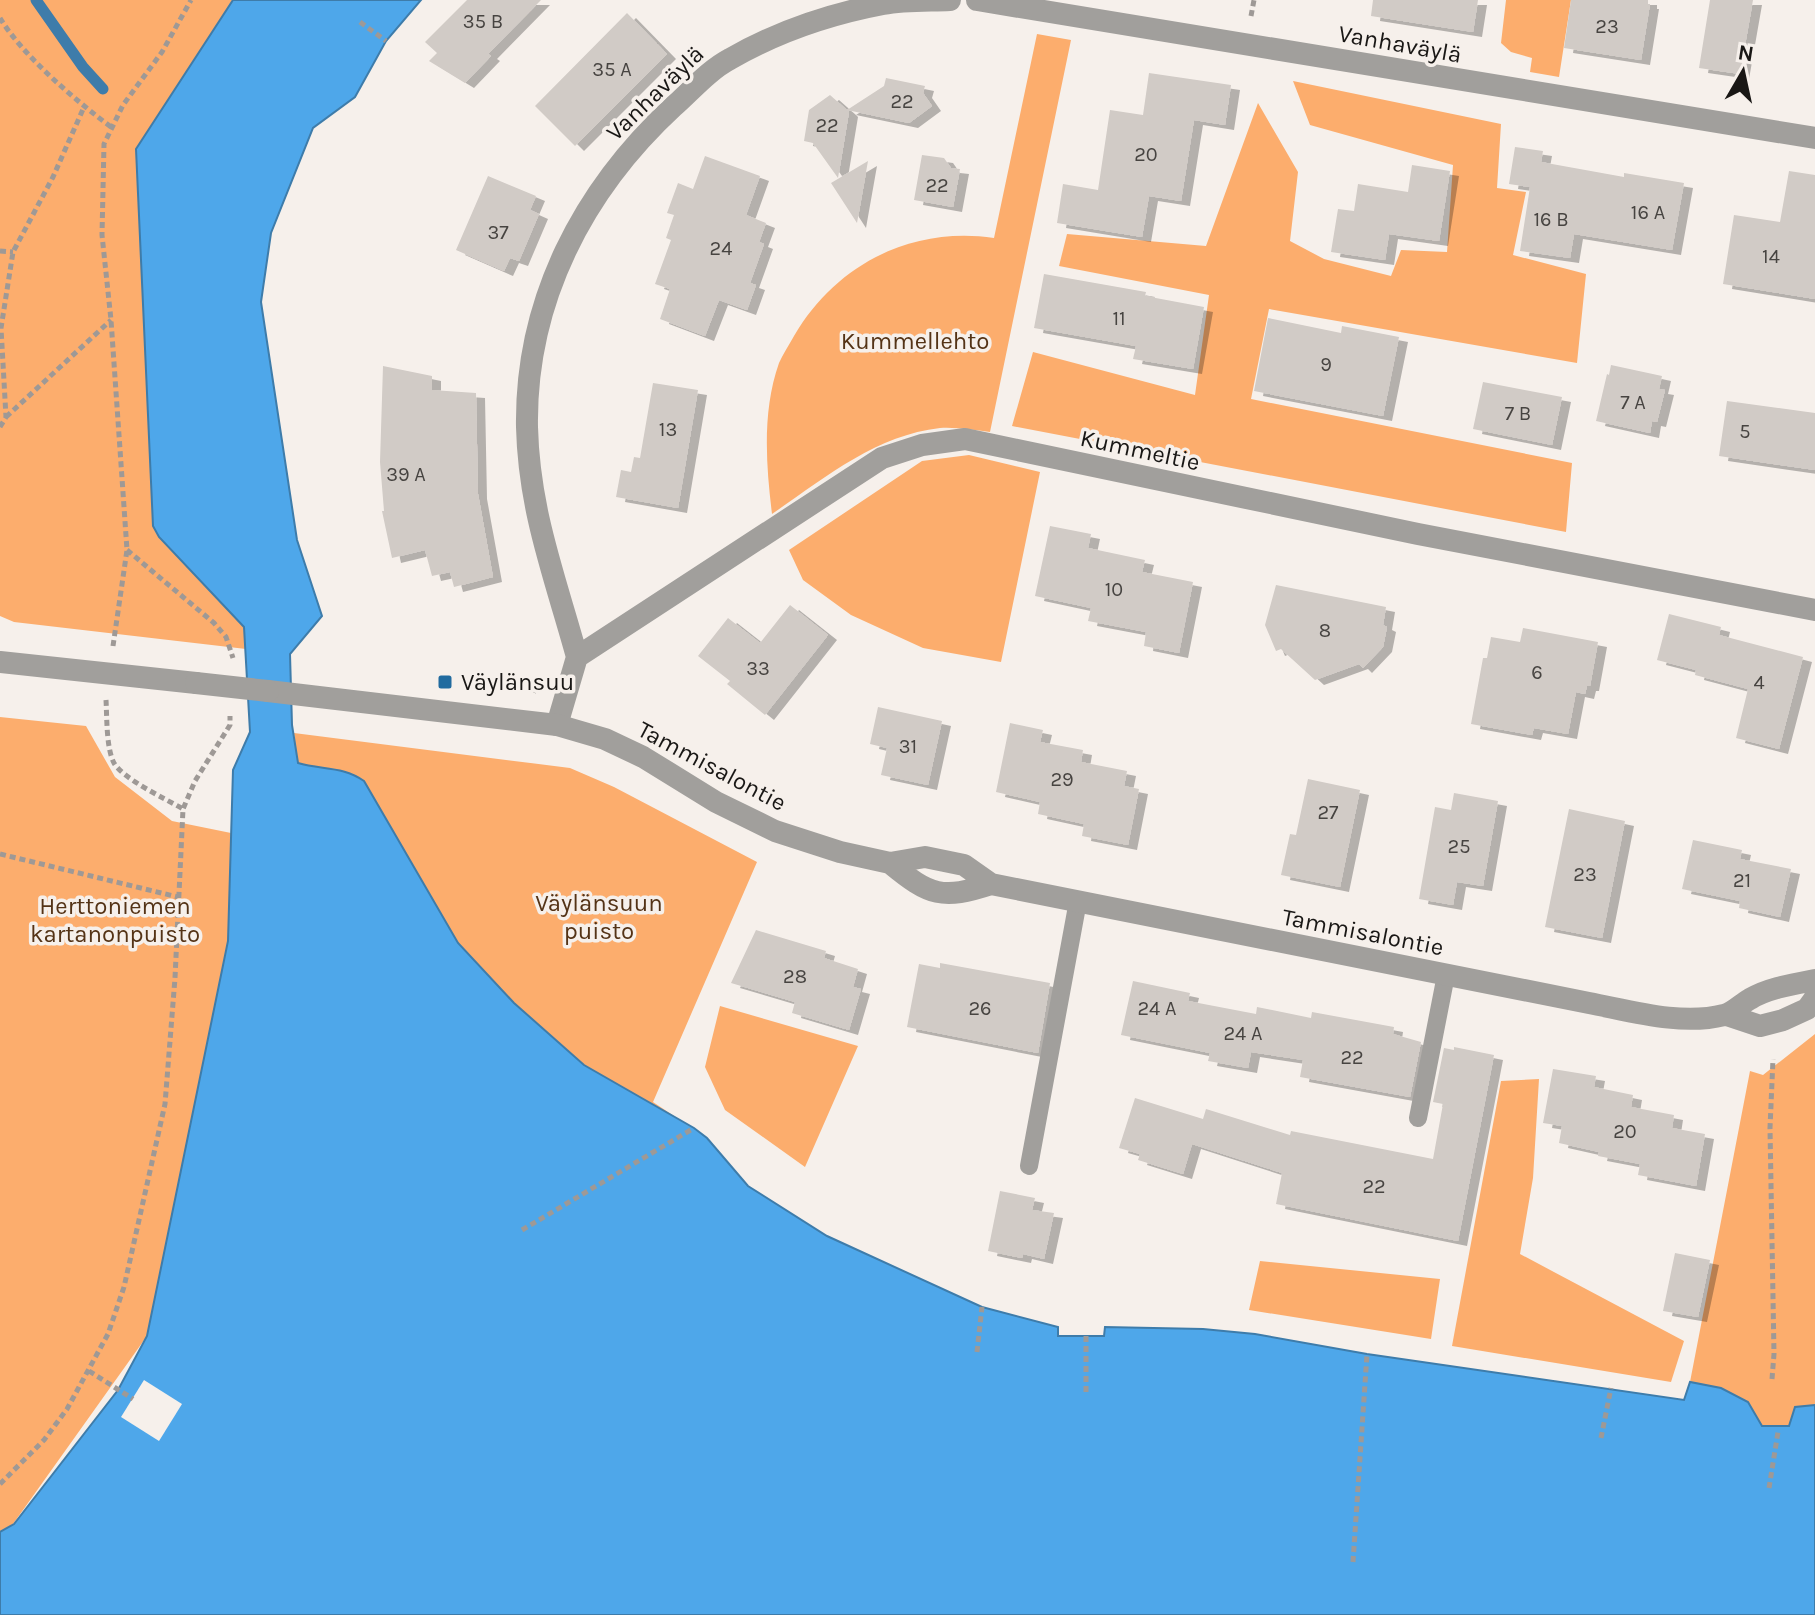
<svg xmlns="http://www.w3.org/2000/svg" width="1815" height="1615" font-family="Karla,sans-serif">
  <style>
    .green { fill: #fcad6d }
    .water { fill: #4ea7ea; stroke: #3e7caa; stroke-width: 2 }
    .pier { fill: #f6f0eb }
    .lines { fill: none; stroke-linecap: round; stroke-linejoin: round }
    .stream { stroke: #3e7caa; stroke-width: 11 }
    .building { fill: #d1cbc6; filter: url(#shadow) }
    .path { stroke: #9e9996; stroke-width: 5; stroke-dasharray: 6 4; stroke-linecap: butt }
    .service { stroke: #a19f9c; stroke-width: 18 }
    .minor { stroke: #a19f9c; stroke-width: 22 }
    .tertiary { stroke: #a19f9c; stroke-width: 22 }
    .tertiary-bridge { stroke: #a19f9c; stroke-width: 22 }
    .poi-dot { fill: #216b9f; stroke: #f6f0eb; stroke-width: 3 }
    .labels { text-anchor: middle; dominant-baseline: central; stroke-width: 7; stroke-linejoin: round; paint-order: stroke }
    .number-label { font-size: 20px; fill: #474441 }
    .street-label { font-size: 24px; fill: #191715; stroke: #f6f0eb }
    .park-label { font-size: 24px; fill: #543316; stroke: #f6f0eb }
    .poi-label { font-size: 24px; fill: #191715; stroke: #f6f0eb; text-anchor: start }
  </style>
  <defs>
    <filter id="shadow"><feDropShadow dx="9" dy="5" stdDeviation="0" flood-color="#0004"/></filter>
  </defs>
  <rect width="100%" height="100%" fill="#f6f0eb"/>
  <!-- green -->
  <path class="green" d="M0,0H233L136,149L159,537L244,627L246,649L14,622L0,616Z
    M1506,0H1571L1559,77L1530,72L1532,58L1511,52L1501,43Z
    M1037,34L1071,40L990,432C974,430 956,427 940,428C876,435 823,479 772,514C766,465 762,411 779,363C783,354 789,345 794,336C836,264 912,226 994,238Z
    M1293,81L1501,124L1497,188L1526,192L1513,255L1586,274L1577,363L1269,309L1251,399L1572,463L1566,532L1012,426L1033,352L1195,395L1209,295L1059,266L1067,234L1206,246L1258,103L1298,172L1290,241L1324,259L1391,276L1401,250L1447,252L1453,165L1310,125Z
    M969,455L1040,472L1001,662L923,648L851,615L803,580L789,550L922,461Z
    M0,717L86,726L115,777L172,821L231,833L228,941L147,1336L13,1524L0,1532Z
    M294,733L570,768L614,787L757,862L653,1102L707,1138L748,1186L827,1236L733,1387L297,763Z
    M720,1006L858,1046L805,1167L725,1110L705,1067Z
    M1815,1034V1405L1795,1407L1789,1426H1761L1721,1388L1690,1382L1750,1071L1763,1075Z
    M1539,1079L1533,1178L1520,1254L1684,1341L1671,1382L1452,1346L1501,1081Z
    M1260,1261L1440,1279L1431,1339L1249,1310Z"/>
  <!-- water -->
  <path class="water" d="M233,0H421L386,41L355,97L313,128L271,233L261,302L297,540L322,616L290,654L292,725L298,763C322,770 343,766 364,781L458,943L514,1003L584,1065L694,1128L707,1138L748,1186L827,1236L982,1307L1058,1327V1336H1104L1105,1327L1203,1329L1255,1334L1367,1354L1684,1400L1690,1382L1721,1388L1748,1402L1762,1426H1789L1795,1407L1815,1405V1615H0V1532L14,1524L118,1390L147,1336L228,941L233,770L250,732L244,627L159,537L153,526L136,149Z"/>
  <!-- pier -->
  <path class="pier" d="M144,1380L182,1404L159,1441L121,1417Z"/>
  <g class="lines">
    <!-- stream -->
    <path class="stream" d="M36,0L83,67L103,89"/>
  </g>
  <!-- building -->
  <path class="building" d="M467,0H541L488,54L491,56L465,83L429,61L437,53L425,42Z
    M1373,0H1478L1473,32L1371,16Z
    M1571,0H1648V4H1650L1641,60L1564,48Z
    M1710,0H1753L1740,74L1699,68Z
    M627,13L667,54L575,146L535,106Z
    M1149,73L1231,85L1225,125L1194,120L1181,201L1149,196L1142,237L1057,223L1063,184L1098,190L1110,110L1143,115Z
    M886,78L925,86L923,93L932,106L909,123L847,110L849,112L838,178L813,143L804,141L809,110L830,95L847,110L884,86Z
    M1515,147L1543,151L1541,162L1624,177V173L1684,183L1672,250L1574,234L1570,258L1520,251L1530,187L1509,184Z
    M922,155L944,158L951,168L960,169L953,207L914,200Z
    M705,156L760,176L746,215L766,223L759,242L764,244L750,283L756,285L747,310L719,300L705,336L660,319L670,289L655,284L671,240L666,238L674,215L667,213L678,183L693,189Z
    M868,161L857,223L831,183Z
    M1412,165L1450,171L1439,241L1389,234L1385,260L1331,252L1338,209L1354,211L1358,184L1408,192Z
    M1789,171L1815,175V299L1723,284L1734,215L1780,222Z
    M488,176L536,196L530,210L539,214L519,261L510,258L504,271L456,250Z
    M1044,274L1146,292L1145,296L1204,307L1193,369L1133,359L1136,346L1034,328Z
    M1268,318L1341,333L1342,326L1399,337L1383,416L1254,391Z
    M1611,365L1662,376L1659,389L1665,390L1657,422L1652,421L1650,433L1596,421L1607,374L1609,375Z
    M383,366L432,376V390L476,393L478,494L493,577L454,587L450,572L432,576L425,550L392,558L382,511H384L380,462Z
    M1483,382L1562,397L1552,445L1473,429Z
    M653,383L698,390L678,508L616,497L621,470L631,472L634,457L640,458Z
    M1727,401L1815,413V470L1719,456Z
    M1050,526L1091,534L1088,548L1145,560L1142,572L1193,582L1179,653L1144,646L1146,632L1088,621L1091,608L1035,596Z
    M1276,585L1386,607L1383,625L1387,627L1383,647L1363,668L1359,664L1315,680L1281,649L1276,651L1265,625Z
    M790,605L828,635L765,715L727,684L730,681L698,656L728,618L760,643Z
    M1669,614L1721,627L1719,635L1803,657L1779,749L1736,738L1748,689L1695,675L1696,670L1657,660Z
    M1523,628L1598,642L1590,686H1587L1585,694L1576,692L1568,734L1534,728L1532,735L1471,724L1483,658H1487L1491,637L1520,642Z
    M878,707L942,721L928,785L881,775L887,748L870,744Z
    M1010,723L1043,730L1040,742L1083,750L1081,762L1127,771L1124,786L1139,789L1128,845L1082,836L1084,824L1038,814L1040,802L996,792Z
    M1308,779L1360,790L1340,887L1281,875L1290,834L1296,835Z
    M1454,793L1498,801L1483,886L1457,882L1453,905L1419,899L1435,807L1451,810Z
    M1569,809L1625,821L1602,938L1545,927Z
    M1693,840L1742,850L1740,859L1791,869L1780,917L1739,908L1740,901L1682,889Z
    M756,930L826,951L824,958L858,969L853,987L861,989L849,1030L792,1013L795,1002L731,983Z
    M940,963L1050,983L1038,1053L907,1027L919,964L940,968Z
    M1133,981L1190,993L1188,1001L1256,1014L1257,1007L1311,1018L1312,1012L1394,1027L1393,1034L1421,1042L1410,1097L1300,1077L1303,1060L1251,1052L1248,1068L1208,1061L1210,1053L1121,1035Z
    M1454,1047L1494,1055L1458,1241L1276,1204L1282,1173L1192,1144L1183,1174L1138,1160L1140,1154L1119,1148L1135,1098L1203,1119L1206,1109L1290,1135L1291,1131L1433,1159L1443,1104L1433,1102L1444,1048L1454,1050Z
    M1553,1069L1596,1076L1594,1087L1633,1095L1631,1107L1674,1115L1672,1128L1705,1134L1696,1186L1638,1175L1640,1164L1598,1156L1599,1152L1559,1143L1562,1126L1543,1123Z
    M1000,1191L1035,1198L1032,1210L1054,1213L1044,1259L1023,1254L1022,1258L988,1251Z
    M1675,1253L1710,1260L1698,1317L1663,1311Z"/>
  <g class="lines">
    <!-- path -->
    <path class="path" d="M1251,16L1254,0
      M0,18C23,56 75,100 111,127
      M360,22L386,41
      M0,251L13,252
      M6,417L111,320
      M0,427L6,417L1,328L13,252L53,177L84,107
      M127,550L214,623L226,637L233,658
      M113,646L127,550L111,320L102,235L104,144L123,105L162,52L191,0
      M522,685L539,692
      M106,700C107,716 106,748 114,763C123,779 166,799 183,809
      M0,854L178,897
      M522,1230L694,1128
      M1086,1336V1393
      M977,1352L982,1307
      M89,1371L133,1399
      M1772,1379L1774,1354L1770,1128L1773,1059
      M1601,1438L1611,1388
      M0,1484L44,1440L67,1409L108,1334L124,1287L165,1104L175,978L183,809L195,781L230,725V716
      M1769,1488L1778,1432
      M1353,1562L1367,1354"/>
    <!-- service -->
    <path class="service" d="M1418,1118L1446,975
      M1029,1166L1078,901"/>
    <!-- minor -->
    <path class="minor" d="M977,0L1815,138
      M577,657C555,577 529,511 527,427C525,301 583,190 674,106C691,91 709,70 730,59C777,32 830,14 883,4C905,0 928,1 950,0
      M557,725L577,657L882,458L922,445L965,439L1418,534L1815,610"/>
    <!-- tertiary -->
    <path class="tertiary" d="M0,662L196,683
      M268,691L557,725L605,739L643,757L716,802L775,831L840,852L890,863L925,857L964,865L991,884L1589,1003C1631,1011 1681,1026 1724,1015C1733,1013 1741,1004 1750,999C1768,988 1794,984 1815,980
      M890,863C930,896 942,900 991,884
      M1727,1015L1760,1026L1783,1020L1807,1009L1815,998"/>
    <!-- tertiary-bridge -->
    <path class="tertiary-bridge" d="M196,683L268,691"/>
  </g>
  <!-- markers -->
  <rect class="poi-dot" x="437" y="674" width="16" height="16" rx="4"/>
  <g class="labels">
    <!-- number labels -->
    <g class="number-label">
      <text x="483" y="21">35 B</text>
      <text x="1607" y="26">23</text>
      <text x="612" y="69">35 A</text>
      <text x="902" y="101">22</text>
      <text x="827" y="125">22</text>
      <text x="1146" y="154">20</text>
      <text x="937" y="185">22</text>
      <text x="1648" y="212">16 A</text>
      <text x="1551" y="219">16 B</text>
      <text x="498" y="232">37</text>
      <text x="721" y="248">24</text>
      <text x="1771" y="256">14</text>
      <text x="1119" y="318">11</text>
      <text x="1326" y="364">9</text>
      <text x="1633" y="402">7 A</text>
      <text x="1518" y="413">7 B</text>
      <text x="668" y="429">13</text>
      <text x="1745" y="431">5</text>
      <text x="406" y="474">39 A</text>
      <text x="1114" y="589">10</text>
      <text x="1325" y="630">8</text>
      <text x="758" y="668">33</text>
      <text x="1537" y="672">6</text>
      <text x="1759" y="682">4</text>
      <text x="908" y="746">31</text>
      <text x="1062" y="779">29</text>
      <text x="1328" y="812">27</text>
      <text x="1459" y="846">25</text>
      <text x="1585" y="874">23</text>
      <text x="1742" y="880">21</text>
      <text x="795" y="976">28</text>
      <text x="980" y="1008">26</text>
      <text x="1157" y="1008">24 A</text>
      <text x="1243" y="1033">24 A</text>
      <text x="1352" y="1057">22</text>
      <text x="1625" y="1131">20</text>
      <text x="1374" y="1186">22</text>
    </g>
    <!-- street labels -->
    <g class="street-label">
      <text transform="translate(1400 44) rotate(10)">Vanhaväylä</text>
      <text transform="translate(655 93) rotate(-44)">Vanhaväylä</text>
      <text transform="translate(1140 450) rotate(12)">Kummeltie</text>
      <text transform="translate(712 766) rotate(28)">Tammisalontie</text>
      <text transform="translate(1363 932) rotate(11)">Tammisalontie</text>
    </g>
    <!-- park labels -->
    <g class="park-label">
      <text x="915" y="341">Kummellehto</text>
      <text x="599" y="903">Väylänsuun<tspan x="599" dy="28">puisto</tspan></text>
      <text x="115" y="906">Herttoniemen<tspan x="115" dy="28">kartanonpuisto</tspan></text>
    </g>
    <!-- poi labels -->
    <g class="poi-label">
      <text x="461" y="682">Väylänsuu</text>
    </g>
  </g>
  <!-- north arrow -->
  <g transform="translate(1743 72) rotate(9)" stroke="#f6f0eb" stroke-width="6" paint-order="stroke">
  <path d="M0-6L14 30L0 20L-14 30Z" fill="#191715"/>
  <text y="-12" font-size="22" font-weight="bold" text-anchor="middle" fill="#191715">N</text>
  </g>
</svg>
